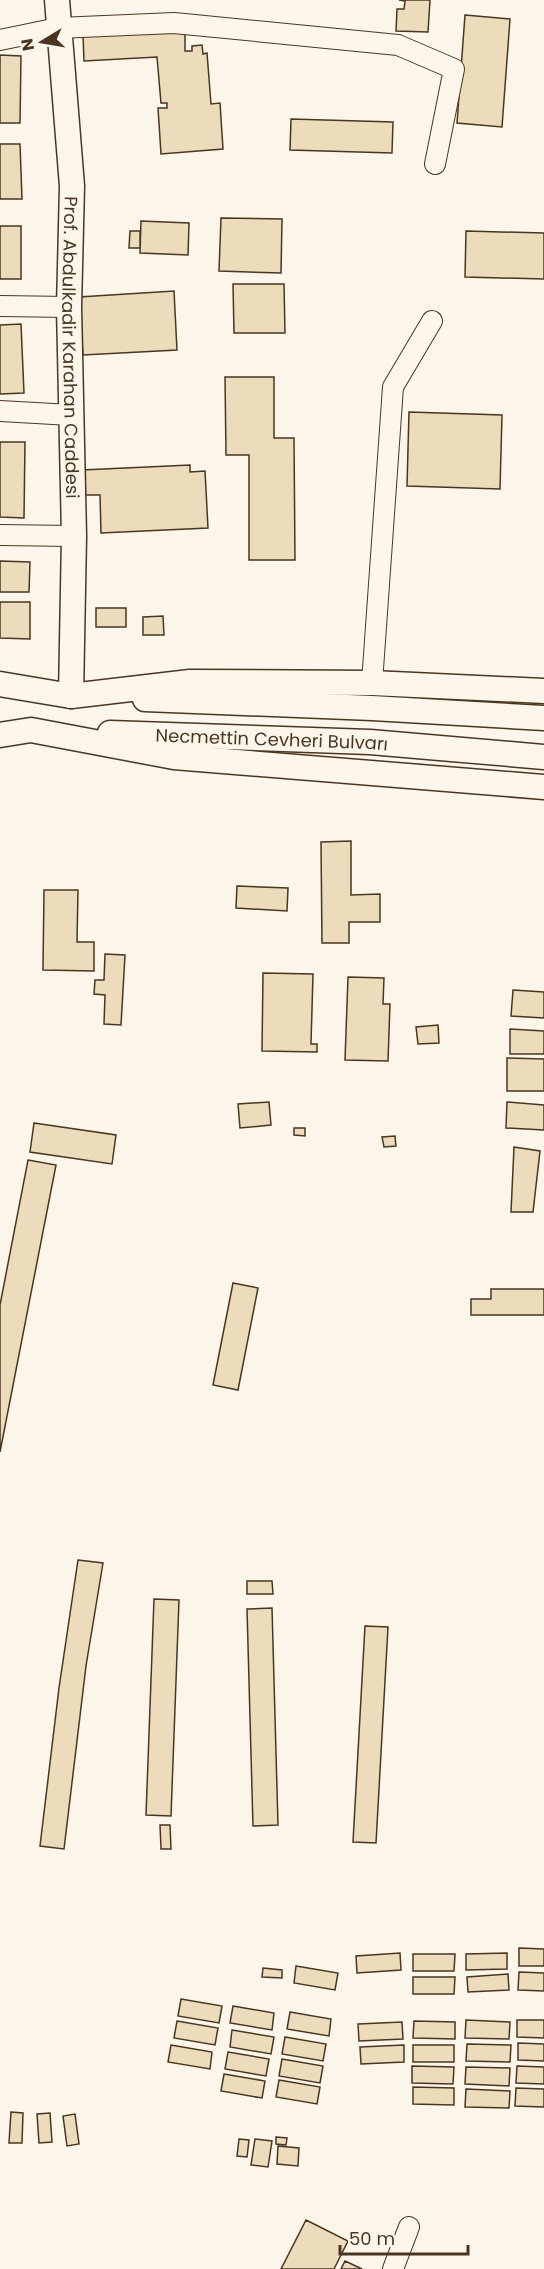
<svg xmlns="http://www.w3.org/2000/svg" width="544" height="2269" font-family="Poppins,sans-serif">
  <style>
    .building { fill: #ecdcbc; stroke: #4a3520; stroke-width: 1.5 }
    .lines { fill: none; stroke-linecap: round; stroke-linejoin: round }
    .minor-casing { stroke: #4a3520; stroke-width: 22 }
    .major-casing { stroke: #4a3520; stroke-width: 27 }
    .minor { stroke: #fbf6e9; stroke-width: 20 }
    .major { stroke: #fbf6e9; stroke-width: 24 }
    .labels { text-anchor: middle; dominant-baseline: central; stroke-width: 4.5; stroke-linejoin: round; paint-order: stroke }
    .street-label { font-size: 18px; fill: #4a3520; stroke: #fbf6e9 }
  </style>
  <rect width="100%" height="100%" fill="#fbf6e9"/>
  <!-- building -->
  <path class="building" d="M399,0H430L428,32L396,31L397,9H404L405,1Z
    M465,15L510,19L502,127L457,123Z
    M185,32V51H192V46L202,45L203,54L207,53L211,104L220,103L223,149L161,154L158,108H167V103H161L157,57L84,61L83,35Z
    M0,55L21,56L20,123H0Z
    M291,119L393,122L392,153L290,150Z
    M0,144H20L22,199H0Z
    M221,218L282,219L281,273L219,271Z
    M141,221L189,223L188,255L140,253Z
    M0,226H21V279H0Z
    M130,231H140V248H129Z
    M466,231L544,233V279L465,277Z
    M233,284H284L285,333H234Z
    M174,291L177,350L83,355L79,297Z
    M21,324L24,393L0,394V325Z
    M225,377H274V438H294L295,560H249V455H226Z
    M409,412L502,415L500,489L407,486Z
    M0,442H25L24,518L0,517Z
    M190,465V472L205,471L208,528L101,533L100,495H84L82,470Z
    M0,561L30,562L29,592H0Z
    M0,602H30V639L0,638Z
    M96,608H126V627H96Z
    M163,616L164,635H143V617Z
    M351,841V895L380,894V922H349V943H322L321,842Z
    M237,886L288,888L287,911L236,908Z
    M44,890H78L77,942H94V971L43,970Z
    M105,954L125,955L121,1025L104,1024L105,995L94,994L95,980H104Z
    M263,973L313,974L311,1044H317V1052L262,1051Z
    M348,977L384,978L383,1004H390L388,1061L345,1060Z
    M513,990L544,992V1018L511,1016Z
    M438,1025L439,1043L418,1044L416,1027Z
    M510,1029L544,1031V1054H510Z
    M507,1058L544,1059V1091H507Z
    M269,1102L271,1125L240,1128L238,1104Z
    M507,1102L544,1105V1130L506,1128Z
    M34,1123L116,1135L112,1164L30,1152Z
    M294,1128H305V1136L294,1135Z
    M395,1136L396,1146L384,1147L382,1137Z
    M514,1147L540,1151L533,1212H511Z
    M28,1160L56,1165L0,1452V1305Z
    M233,1283L258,1288L238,1390L213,1385Z
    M491,1289H544V1315H471V1299H491Z
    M78,1560L103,1563L86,1666L64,1849L40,1846L59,1688Z
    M247,1581H272L273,1594H247Z
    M154,1599L179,1600L171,1816L146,1815Z
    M272,1608L278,1825L253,1826L247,1609Z
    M365,1626L388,1627L376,1843L353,1842Z
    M160,1825H170L171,1849H161Z
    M519,1948L544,1949V1966H519Z
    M400,1953L401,1970L357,1973L356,1956Z
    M507,1953V1969L466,1970V1954Z
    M413,1954H455L454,1971H413Z
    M296,1966L338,1973L335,1990L294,1983Z
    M263,1968L282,1970V1978L262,1977Z
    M519,1972L544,1973V1991L518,1990Z
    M508,1974L509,1990L468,1992L467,1977Z
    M413,1977H455L454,1994H413Z
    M181,1999L222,2006L219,2023L178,2016Z
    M233,2006L274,2013L272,2030L230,2023Z
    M290,2012L331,2019L329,2036L287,2029Z
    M466,2020L510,2022L509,2039L465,2038Z
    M517,2020H544V2038L517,2037Z
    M177,2021L218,2028L215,2045L174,2038Z
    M414,2021L455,2022V2039L413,2038Z
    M402,2022L403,2039L359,2041L358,2024Z
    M232,2030L274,2037L271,2054L230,2047Z
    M285,2037L326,2044L323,2061L282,2054Z
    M518,2043L544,2044V2061L518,2060Z
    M467,2044L511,2045L510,2062L466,2061Z
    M171,2045L212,2052L210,2069L168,2062Z
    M404,2045V2062L361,2064L360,2047Z
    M413,2045H454V2062H413Z
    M228,2052L269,2059L266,2076L225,2069Z
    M282,2059L323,2066L320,2083L279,2076Z
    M412,2066L454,2067L453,2084L412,2083Z
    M517,2066L544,2067V2084L516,2083Z
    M466,2067L510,2068L509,2086L465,2084Z
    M224,2074L265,2081L262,2098L221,2091Z
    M279,2080L320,2087L317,2104L276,2097Z
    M413,2087L454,2088V2105L413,2104Z
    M516,2088L544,2089V2107L515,2106Z
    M466,2089L510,2091L509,2108L465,2107Z
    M11,2112L23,2113L22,2143H9Z
    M50,2113L52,2142L39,2143L37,2114Z
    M75,2114L79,2144L67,2146L63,2116Z
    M276,2137L287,2138L286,2145L276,2144Z
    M239,2139L249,2140L247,2157L237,2156Z
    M255,2139L272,2141L268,2167L251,2165Z
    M278,2146L299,2148L298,2166L277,2164Z
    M306,2220L348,2241L334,2269H281Z
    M345,2261L362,2269H341Z"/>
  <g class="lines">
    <!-- minor casing -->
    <g class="minor-casing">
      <path id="minor" d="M0,40L58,28L174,23L398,45L454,69L435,164
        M0,306L69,307
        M0,411L71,415
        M0,535L74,536
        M372,683L393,387L432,321
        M393,2269L409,2227"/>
    </g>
    <!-- major casing -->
    <g class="major-casing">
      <g id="major">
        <path id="s1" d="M57,0L72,186L69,307L74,536L71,696"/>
        <path d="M0,684L71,696L190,682L372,683L544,691"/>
        <path d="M145,699L372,708L544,718"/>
        <path id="s2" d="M110,733L370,742L544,757"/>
        <path d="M0,735L31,730L174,757L544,787"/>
      </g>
    </g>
    <!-- minor -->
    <use href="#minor" class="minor"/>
    <!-- major -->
    <use href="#major" class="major"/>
  </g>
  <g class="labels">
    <!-- street labels -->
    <g class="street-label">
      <text stroke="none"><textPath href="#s1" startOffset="348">Prof. Abdulkadir Karahan Caddesi</textPath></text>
      <text stroke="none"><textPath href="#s2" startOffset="162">Necmettin Cevheri Bulvarı</textPath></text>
    </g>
  </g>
  <!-- north arrow -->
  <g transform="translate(42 42) rotate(259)" stroke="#fbf6e9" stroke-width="4.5" paint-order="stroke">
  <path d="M0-4.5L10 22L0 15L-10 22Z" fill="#4a3520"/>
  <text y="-9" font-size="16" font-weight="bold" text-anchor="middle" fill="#4a3520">N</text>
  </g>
  <!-- scale -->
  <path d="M340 2245v9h128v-9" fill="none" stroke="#4a3520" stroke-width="3"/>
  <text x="349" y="2245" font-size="18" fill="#4a3520" stroke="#fbf6e9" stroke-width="4.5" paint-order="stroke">50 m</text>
</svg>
